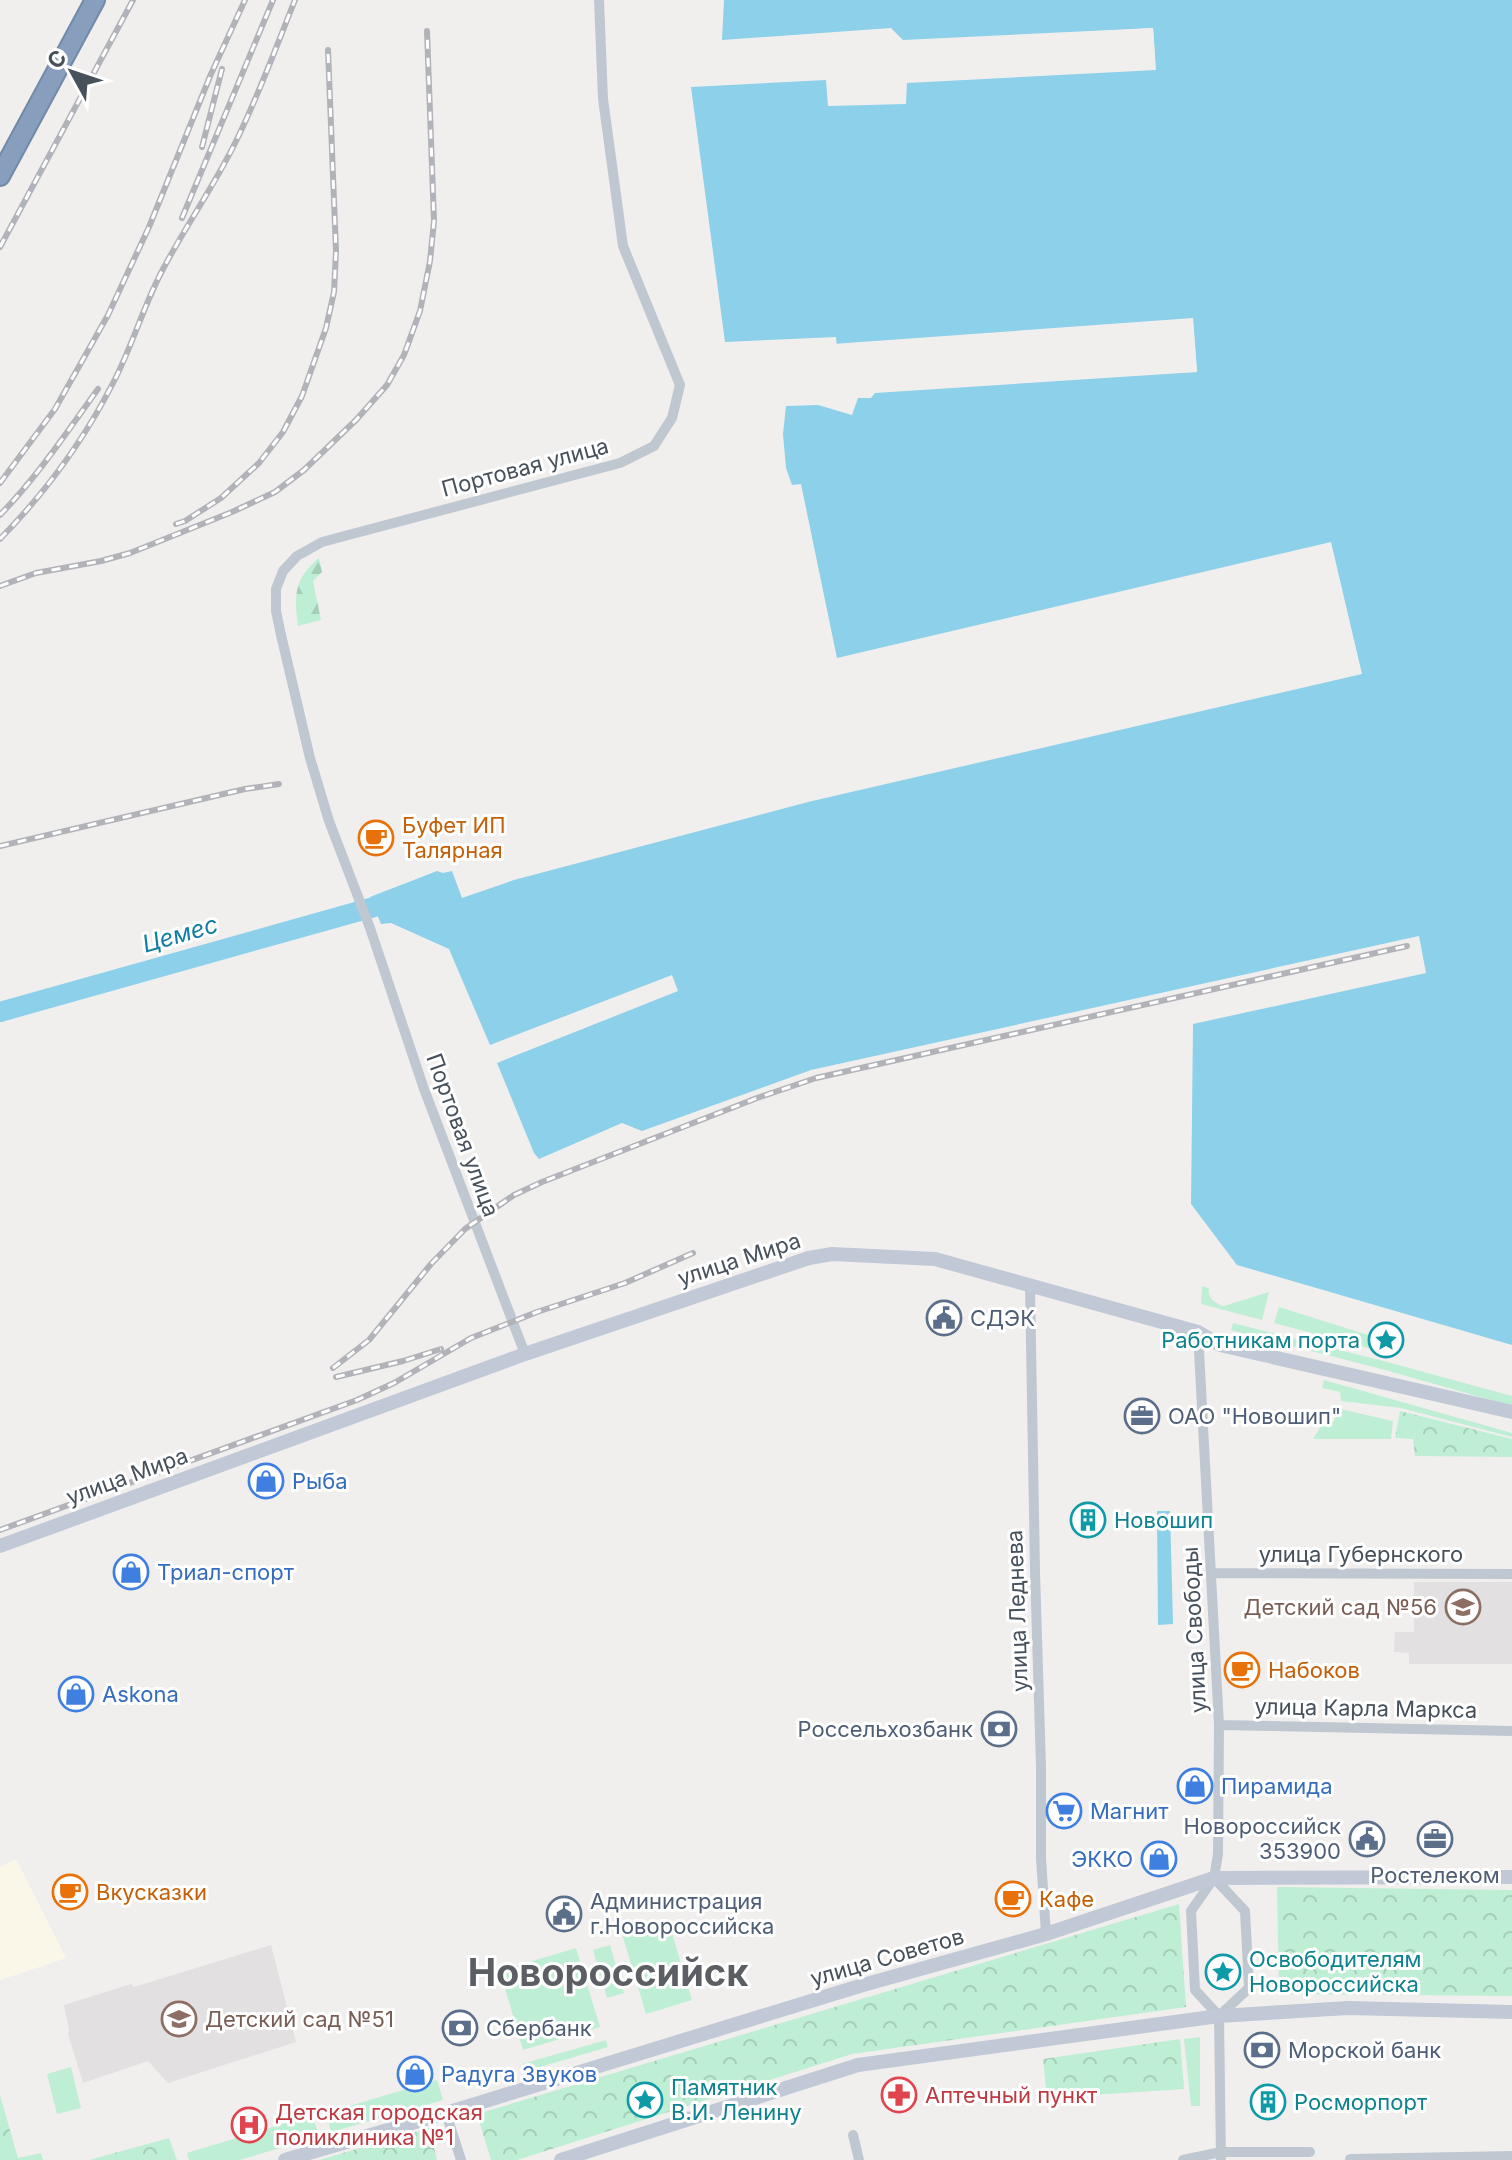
<svg xmlns="http://www.w3.org/2000/svg" width="1512" height="2160" font-family="Inter,sans-serif">
  <style>
    .commercial { fill: #fbf7e8 }
    .education { fill: #e2e0e0 }
    .grass { fill: #beeed3 }
    .forest { fill: url(#forest-firs) }
    .park { fill: url(#park-crowns) }
    .water { fill: #8cd0ea }
    .pier { fill: #f1efee }
    .lines { fill: none; stroke-linecap: round; stroke-linejoin: round }
    .river { stroke: #8cd0ea; stroke-width: 20 }
    .highway-casing { stroke: #7389a8; stroke-width: 22 }
    .street { stroke: #bfc8d0; stroke-width: 10 }
    .secondary { stroke: #c0c9d5; stroke-width: 14 }
    .highway { stroke: #879ebc; stroke-width: 18 }
    .rail-casing { stroke: #b1b3b9; stroke-width: 6 }
    .rail { stroke: #fff; stroke-width: 3; stroke-dasharray: 9; stroke-linecap: butt }
    .labels { text-anchor: middle; dominant-baseline: central; stroke-width: 6; stroke-linejoin: round; paint-order: stroke }
    .street-label { font-size: 22px; fill: #47515b; stroke: #fff }
    .food-label { font-size: 22px; fill: #c56008; stroke: #fff; text-anchor: start }
    .service-label { font-size: 22px; fill: #4e5e75; stroke: #fff; text-anchor: start }
    .culture-label { font-size: 22px; fill: #0d838f; stroke: #fff; text-anchor: start }
    .shop-label { font-size: 22px; fill: #366cbe; stroke: #fff; text-anchor: start }
    .education-label { font-size: 22px; fill: #785e54; stroke: #fff; text-anchor: end }
    .health-label { font-size: 22px; fill: #be3a42; stroke: #fff; text-anchor: start }
    .water-label { font-size: 24px; font-style: italic; fill: #107da6; stroke: #fff }
    .town-label { font-size: 38px; font-weight: bold; fill: #5b5e63; stroke: #fff }
  </style>
  <defs>
    <pattern id="forest-firs" width="22" height="20" patternUnits="userSpaceOnUse" patternTransform="scale(2)"><rect width="22" height="20" fill="#beeed3"/><path d="M5 1l3.5 6h-7zM16 11l3.5 6h-7z" fill="#a5ceb7"/></pattern>
    <pattern id="park-crowns" width="20" height="18" patternUnits="userSpaceOnUse" patternTransform="scale(2)"><rect width="20" height="18" fill="#beeed3"/><path d="M2 6a3 3 0 1 1 6 0M12 15a3 3 0 1 1 6 0" fill="none" stroke="#a5ceb7"/></pattern>
  </defs>
  <rect width="100%" height="100%" fill="#f1efee"/>
  <!-- commercial -->
  <path class="commercial" d="M16,1859L66,1958L0,1980V1867Z"/>
  <!-- education -->
  <path class="education" d="M1414,1582H1512V1664H1409V1653L1394,1652L1395,1632H1414Z
    M271,1945L296,2042L168,2083L148,2061L83,2083L68,2034L69,2030L64,2005L131,1984L134,1987Z"/>
  <!-- grass -->
  <path class="grass" d="M1202,1286L1209,1288C1207,1298 1215,1304 1224,1306L1269,1292L1262,1320L1201,1304Z
    M1279,1307L1384,1340L1380,1351L1274,1323Z
    M1233,1323L1387,1362L1512,1396V1406L1385,1370L1231,1330Z
    M1324,1380L1512,1433V1437L1401,1408L1341,1401L1340,1392L1322,1388Z
    M1340,1409L1393,1421L1391,1439H1313L1323,1423L1333,1422Z
    M668,1920L692,2000L646,2014L622,1934Z
    M610,1945L624,1993L607,1998L593,1950Z
    M576,1948L600,2027L523,2050L500,1971Z
    M1200,2037V2106H1191L1184,2039Z
    M606,2040L608,2047L530,2070L522,2064Z
    M71,2067L81,2108L57,2114L47,2074Z
    M437,2080L443,2100L331,2132L326,2113Z
    M312,2115L319,2136L240,2160H189L187,2153Z"/>
  <!-- forest -->
  <path class="forest" d="M319,558L322,572L313,581L321,620L298,626C294,595 294,579 319,558Z"/>
  <!-- park -->
  <path class="park" d="M1400,1411L1512,1439V1457L1415,1456L1413,1439L1395,1438Z
    M1277,1887L1512,1890V1996L1279,1994Z
    M1179,1904L1186,2007L852,2054L517,2160H491L477,2114Z
    M1180,2039L1184,2089L1047,2098L1043,2059Z
    M0,2095L18,2158L41,2153L43,2160H0Z
    M429,2128L437,2160H319Z
    M169,2138L177,2160H89Z"/>
  <!-- water -->
  <path class="water" d="M724,0H1512V1345L1237,1265L1191,1204L1193,1024L1426,973L1419,936L811,1070L642,1131L622,1123L539,1159L534,1153L497,1063L678,991L672,975L490,1045L449,949L391,923L381,924L370,897L437,871L443,873L452,871L462,898L514,880L808,802L1362,674L1331,542L837,658L801,484L792,485L786,468L783,434L786,406L818,405L852,415L858,398H871L875,393L1197,372L1193,319L837,348L836,337L725,342L691,87L826,80L828,106L906,104L907,83L1156,70L1153,28L903,40L891,28L722,40Z
    M1157,1511H1170L1173,1624L1158,1625Z"/>
  <!-- pier -->
  <path class="pier" d="M1153,28L1155,57L1151,58L1150,32L900,43Z
    M1193,318L1197,372L1061,377L1193,369L1190,322L928,341L915,352H837L833,349V344Z"/>
  <g class="lines">
    <!-- river -->
    <path class="river" d="M0,1012L374,907"/>
    <!-- highway casing -->
    <g class="highway-casing">
      <path id="highway" d="M0,176L95,0"/>
    </g>
    <!-- street -->
    <path class="street" d="M1030,1286L1035,1571L1041,1767V1858L1046,1934
      M1198,1332L1219,1725L1218,1854L1214,1878L1191,1911L1195,1990L1219,2016L1221,2160
      M525,1354L424,1089L370,928L329,821L310,758L281,635L276,611V589L283,571L297,556L322,542L620,463L654,446L672,418L680,385L623,246L603,99L599,0
      M1211,1573L1512,1574
      M1219,1725L1512,1731
      M1214,1878L1245,1911L1249,1988L1219,2016
      M446,2113L461,2160
      M853,2135L859,2160
      M1350,2159L1512,2156
      M1183,2160L1221,2152H1310"/>
    <!-- secondary -->
    <path class="secondary" d="M0,1546L525,1354L809,1258L832,1254L935,1259L1198,1332L1220,1345L1512,1412
      M285,2160L446,2113L863,1985L1046,1934L1214,1878L1512,1877
      M561,2160L858,2065L1219,2016L1348,2008L1512,2012"/>
    <!-- highway -->
    <use href="#highway" class="highway"/>
    <!-- rail casing -->
    <g class="rail-casing">
      <path id="rail" d="M202,147L222,69
        M182,218L273,0
        M0,247L133,0
        M0,483L55,409L108,315L149,227L211,74L245,0
        M0,515C37,477 67,432 98,389
        M176,524L185,521L221,498L259,463L283,432L302,396L326,328L334,292L336,251L328,50
        M0,539C45,493 84,440 113,383C132,347 143,307 162,271C186,225 217,182 239,135C260,91 277,45 295,0
        M0,586L36,573L101,561L130,553L232,512L275,492L304,470L356,420L387,385L404,355L420,311L430,261L434,221L427,31
        M0,846L245,789L279,784
        M333,1368L369,1340L431,1264L465,1229L514,1195L542,1182L757,1098L816,1078L1407,946
        M336,1377L403,1361L441,1349
        M0,1530L357,1400L394,1383L471,1338L537,1312L625,1283L693,1253"/>
    </g>
    <!-- rail -->
    <use href="#rail" class="rail"/>
  </g>
  <!-- icons -->
  <defs>
    <g id="cafe-ring" transform="scale(1.8)"><circle r="9.5" fill="#fff" stroke="#e8710a" stroke-width="1.5"/><path d="M-5.5-4.5H6V0H3Q3 3.5 0 3.5H-2.5Q-5.5 3.5-5.5 0ZM3-3.2v2h1.7v-2ZM-6 4.5H4V6H-6Z" fill="#e8710a"/></g>
    <g id="civic-ring" transform="scale(1.8)"><circle r="9.5" fill="#fff" stroke="#5c6f8a" stroke-width="1.5"/><path d="M-.6-6.5H3V-4.5H.6V-3L4-1V1h2V6H-6V1h2V-1L-.6-3ZM-1.2 2.5V6h2.4V2.5Z" fill="#5c6f8a"/></g>
    <g id="sight-ring" transform="scale(1.8)"><circle r="9.5" fill="#fff" stroke="#0f9aa8" stroke-width="1.5"/><path d="M0-6L1.8-2.2L6-1.7L2.9 1.2L3.7 5.4L0 3.3L-3.7 5.4L-2.9 1.2L-6-1.7L-1.8-2.2Z" fill="#0f9aa8"/></g>
    <g id="office-ring" transform="scale(1.8)"><circle r="9.5" fill="#fff" stroke="#5c6f8a" stroke-width="1.5"/><path d="M-6-3h4V-5.5h4V-3h4V5H-6ZM-1-4.5V-3h2v-1.5ZM-6 0V1H6V0Z" fill="#5c6f8a"/></g>
    <g id="shop-ring" transform="scale(1.8)"><circle r="9.5" fill="#fff" stroke="#3f7fe0" stroke-width="1.5"/><path d="M-5-2.5h2.3a2.7 3.5 0 0 1 5.4 0H5L5.5 6h-11ZM-1.5-2.5h3a1.5 2.3 0 0 0-3 0Z" fill="#3f7fe0"/></g>
    <g id="building-ring" transform="scale(1.8)"><circle r="9.5" fill="#fff" stroke="#0f9aa8" stroke-width="1.5"/><path d="M-4-6H4V6H1V3H-1V6H-4ZM-2.5-4.3h1.7v1.8h-1.7ZM.8-4.3h1.7v1.8H.8ZM-2.5-1h1.7V.8h-1.7ZM.8-1h1.7V.8H.8Z" fill="#0f9aa8"/></g>
    <g id="school-ring" transform="scale(1.8)"><circle r="9.5" fill="#fff" stroke="#8d6e63" stroke-width="1.5"/><path d="M0-5L7-2L0 1L-7-2ZM-4 1L0 2.5L4 1V4Q0 6-4 4Z" fill="#8d6e63"/></g>
    <g id="bank-ring" transform="scale(1.8)"><circle r="9.5" fill="#fff" stroke="#5c6f8a" stroke-width="1.5"/><path d="M-6-4H6V4H-6ZM0-2.3a2.3 2.3 0 1 0 0 4.6a2.3 2.3 0 1 0 0-4.6Z" fill="#5c6f8a"/></g>
    <g id="supermarket-ring" transform="scale(1.8)"><circle r="9.5" fill="#fff" stroke="#3f7fe0" stroke-width="1.5"/><path d="M-6-5.5h2.5l.6 2H6L4.5 2H-2.5L-4.4-4H-6ZM-1.5 3.2a1.3 1.3 0 1 0 .1 0ZM3 3.2a1.3 1.3 0 1 0 .1 0Z" fill="#3f7fe0"/></g>
    <g id="pharmacy-ring" transform="scale(1.8)"><circle r="9.5" fill="#fff" stroke="#e0444e" stroke-width="1.5"/><path d="M-2-6h4v4h4v4h-4v4h-4v-4h-4v-4h4Z" fill="#e0444e"/></g>
    <g id="hospital-ring" transform="scale(1.8)"><circle r="9.5" fill="#fff" stroke="#e0444e" stroke-width="1.5"/><path d="M-5-5h3v3.5h4V-5h3V5h-3V1.5h-4V5h-3Z" fill="#e0444e"/></g>
  </defs>
  <g fill-rule="evenodd">
    <use href="#cafe-ring" x="376" y="838"/>
    <use href="#civic-ring" x="944" y="1318"/>
    <use href="#sight-ring" x="1386" y="1340"/>
    <use href="#office-ring" x="1142" y="1416"/>
    <use href="#shop-ring" x="266" y="1481"/>
    <use href="#building-ring" x="1088" y="1520"/>
    <use href="#shop-ring" x="131" y="1572"/>
    <use href="#school-ring" x="1463" y="1607"/>
    <use href="#cafe-ring" x="1242" y="1670"/>
    <use href="#shop-ring" x="76" y="1694"/>
    <use href="#bank-ring" x="999" y="1729"/>
    <use href="#shop-ring" x="1195" y="1786"/>
    <use href="#supermarket-ring" x="1064" y="1811"/>
    <use href="#civic-ring" x="1367" y="1839"/>
    <use href="#office-ring" x="1435" y="1839"/>
    <use href="#shop-ring" x="1159" y="1859"/>
    <use href="#cafe-ring" x="70" y="1892"/>
    <use href="#cafe-ring" x="1013" y="1899"/>
    <use href="#civic-ring" x="564" y="1914"/>
    <use href="#sight-ring" x="1223" y="1972"/>
    <use href="#school-ring" x="179" y="2019"/>
    <use href="#bank-ring" x="460" y="2028"/>
    <use href="#bank-ring" x="1262" y="2050"/>
    <use href="#shop-ring" x="415" y="2074"/>
    <use href="#pharmacy-ring" x="899" y="2095"/>
    <use href="#sight-ring" x="645" y="2100"/>
    <use href="#building-ring" x="1268" y="2102"/>
    <use href="#hospital-ring" x="249" y="2125"/>
  </g>
  <g class="labels">
    <!-- street labels -->
    <g class="street-label">
      <text transform="translate(525 467) rotate(-15)">Портовая улица</text>
      <text transform="translate(463 1135) rotate(70)">Портовая улица</text>
      <text transform="translate(739 1259) rotate(-18)">улица Мира</text>
      <text transform="translate(127 1476) rotate(-20)">улица Мира</text>
      <text x="1361" y="1554">улица Губернского</text>
      <text transform="translate(1017 1611) rotate(-92)">улица Леднева</text>
      <text transform="translate(1194 1630) rotate(-93)">улица Свободы</text>
      <text transform="translate(1366 1708) rotate(1)">улица Карла Маркса</text>
      <text transform="translate(887 1957) rotate(-16)">улица Советов</text>
    </g>
    <!-- food labels -->
    <g class="food-label">
      <text x="402" y="825">Буфет ИП<tspan x="402" dy="25">Талярная</tspan></text>
      <text x="1268" y="1670">Набоков</text>
      <text x="96" y="1892">Вкусказки</text>
      <text x="1039" y="1899">Кафе</text>
    </g>
    <!-- service labels -->
    <g class="service-label">
      <text x="970" y="1318">СДЭК</text>
      <text x="1168" y="1416">ОАО "Новошип"</text>
      <text x="973" y="1729" text-anchor="end">Россельхозбанк</text>
      <text x="1341" y="1826" text-anchor="end">Новороссийск<tspan x="1341" dy="25">353900</tspan></text>
      <text x="1435" y="1875" text-anchor="middle">Ростелеком</text>
      <text x="590" y="1901">Администрация<tspan x="590" dy="25">г.Новороссийска</tspan></text>
      <text x="486" y="2028">Сбербанк</text>
      <text x="1288" y="2050">Морской банк</text>
    </g>
    <!-- culture labels -->
    <g class="culture-label">
      <text x="1360" y="1340" text-anchor="end">Работникам порта</text>
      <text x="1114" y="1520">Новошип</text>
      <text x="1249" y="1959">Освободителям<tspan x="1249" dy="25">Новороссийска</tspan></text>
      <text x="671" y="2087">Памятник<tspan x="671" dy="25">В.И. Ленину</tspan></text>
      <text x="1294" y="2102">Росморпорт</text>
    </g>
    <!-- shop labels -->
    <g class="shop-label">
      <text x="292" y="1481">Рыба</text>
      <text x="157" y="1572">Триал-спорт</text>
      <text x="102" y="1694">Askona</text>
      <text x="1221" y="1786">Пирамида</text>
      <text x="1090" y="1811">Магнит</text>
      <text x="1133" y="1859" text-anchor="end">ЭККО</text>
      <text x="441" y="2074">Радуга Звуков</text>
    </g>
    <!-- education labels -->
    <g class="education-label">
      <text x="1437" y="1607">Детский сад №56</text>
      <text x="205" y="2019" text-anchor="start">Детский сад №51</text>
    </g>
    <!-- health labels -->
    <g class="health-label">
      <text x="925" y="2095">Аптечный пункт</text>
      <text x="275" y="2112">Детская городская<tspan x="275" dy="25">поликлиника №1</tspan></text>
    </g>
    <!-- water labels -->
    <g class="water-label">
      <text transform="translate(180 934) rotate(-16)">Цемес</text>
    </g>
    <!-- town labels -->
    <g class="town-label">
      <text x="608" y="1972">Новороссийск</text>
    </g>
  </g>
  <!-- north arrow -->
  <g transform="translate(72 72) rotate(310)" stroke="#ffffff" stroke-width="6" paint-order="stroke">
  <path d="M0-6L14 30L0 20L-14 30Z" fill="#47515b"/>
  <text y="-12" font-size="22" font-weight="bold" text-anchor="middle" fill="#47515b">С</text>
  </g>
</svg>
